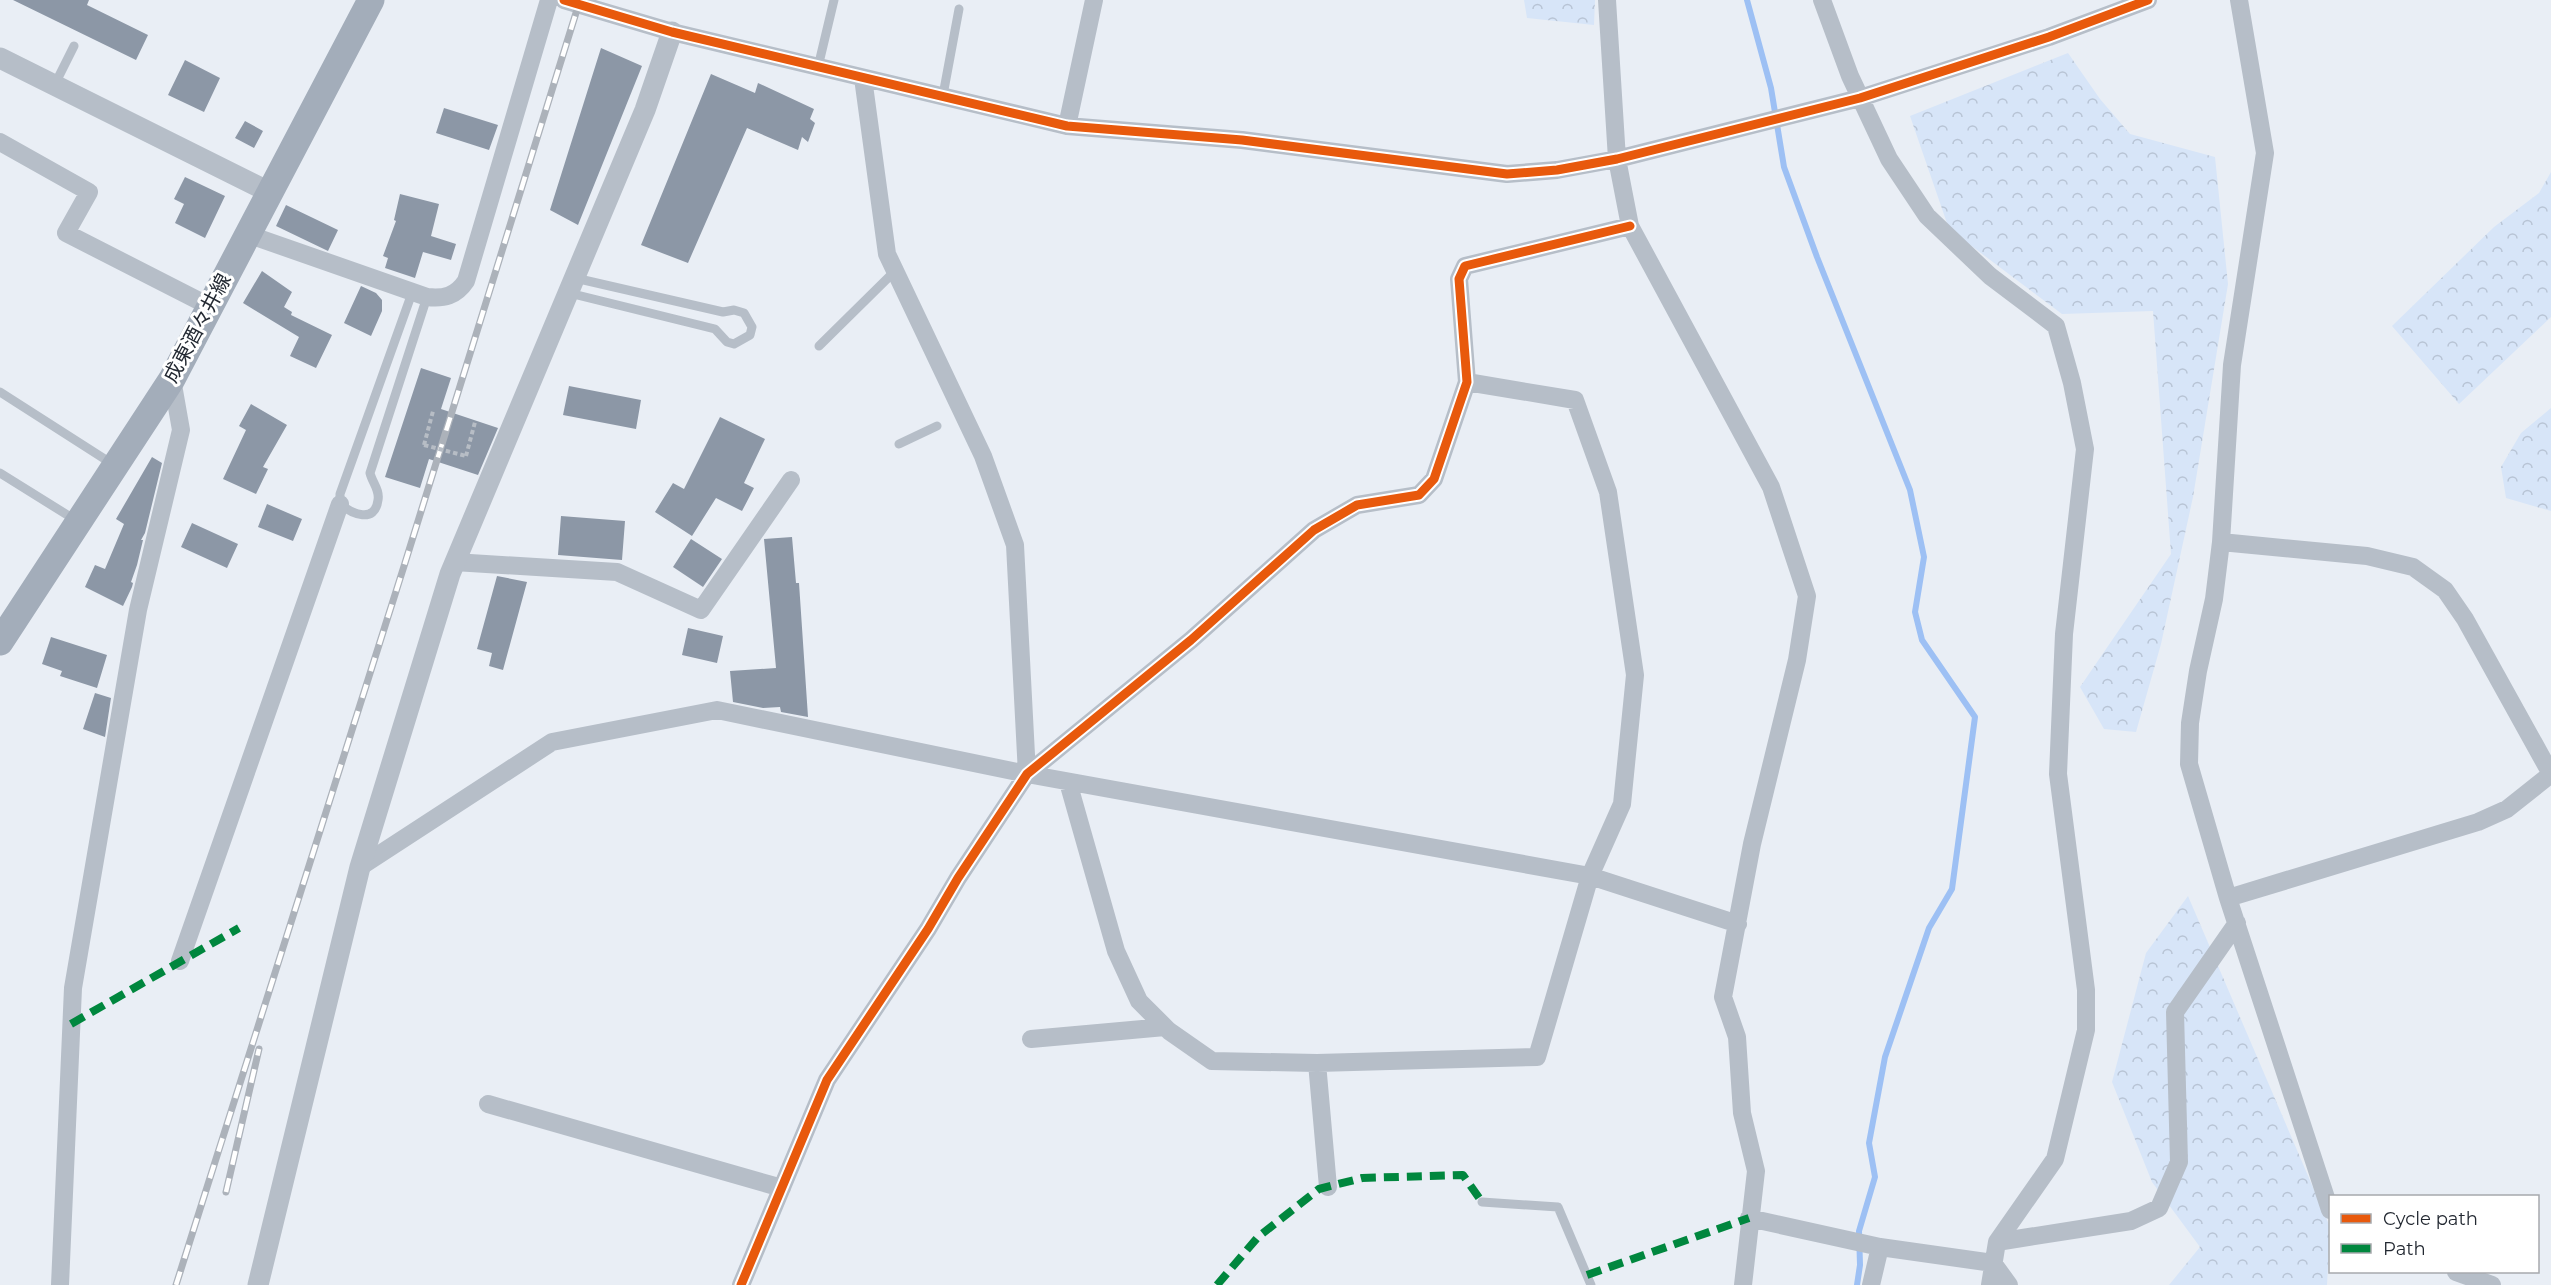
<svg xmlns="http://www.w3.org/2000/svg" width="2551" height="1285" font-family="Montserrat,'Noto Sans JP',sans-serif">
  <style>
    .forest { fill: url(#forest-crowns) }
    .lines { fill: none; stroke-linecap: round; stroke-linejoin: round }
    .stream { stroke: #9dc0f4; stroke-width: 6 }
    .building { fill: #8c97a6 }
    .path { stroke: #b7bdc5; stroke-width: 4; stroke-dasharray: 4.5 3; stroke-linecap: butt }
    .service { stroke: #b6bec8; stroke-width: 9 }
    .minor { stroke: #b6bec8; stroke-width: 18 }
    .tertiary { stroke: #b6bec8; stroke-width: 21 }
    .primary { stroke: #a3adba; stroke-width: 27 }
    .rail-casing { stroke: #acb2ba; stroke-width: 7 }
    .rail { stroke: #fff; stroke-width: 4.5; stroke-dasharray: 14; stroke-linecap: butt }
    .path-bridge { stroke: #b7bdc5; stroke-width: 4; stroke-dasharray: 4.5 3; stroke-linecap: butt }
    .quiet { stroke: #00873e; stroke-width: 8; stroke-dasharray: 15 8; stroke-linecap: butt }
    .cycleway-casing { stroke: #fff; stroke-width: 13 }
    .cycleway { stroke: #e8590c; stroke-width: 9 }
    .labels { text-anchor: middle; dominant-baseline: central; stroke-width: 6; stroke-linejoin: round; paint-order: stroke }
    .street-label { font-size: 20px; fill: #232932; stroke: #fff }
  </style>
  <defs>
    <pattern id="forest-crowns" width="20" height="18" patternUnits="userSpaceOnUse" patternTransform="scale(1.5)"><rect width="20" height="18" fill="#d7e5f8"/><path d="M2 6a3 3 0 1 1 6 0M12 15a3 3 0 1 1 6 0" fill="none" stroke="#b8c4d5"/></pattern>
  </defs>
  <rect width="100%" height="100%" fill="#e9eef5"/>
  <!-- forest -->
  <path class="forest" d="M1524,0H1595L1594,25L1527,18Z
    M2068,53L2100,99L2130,134L2215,157L2228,284L2193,497L2161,644L2136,732L2104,729L2080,687L2171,554L2153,311L2062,314L1949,229L1910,116Z
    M2551,172V317L2459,404L2392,326L2494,227L2539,193Z
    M2551,408V511L2506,498L2501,467L2521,433Z
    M2188,896L2330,1227L2327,1285H2169L2200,1247L2152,1182L2112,1082L2146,953Z"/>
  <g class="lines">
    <!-- stream -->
    <path class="stream" d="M1747,0L1771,88L1784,167L1817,257L1910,490L1924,557L1915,612L1922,640L1975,717L1952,889L1929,928L1885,1057L1869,1143L1875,1177L1859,1231L1860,1265L1857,1285"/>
  </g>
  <!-- building -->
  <path class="building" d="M13,0H89L87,5L148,35L136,60Z
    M601,48L642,66L578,225L550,210Z
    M185,60L220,78L204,112L168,95Z
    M711,74L755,93L758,83L814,109L810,119L815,123L808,142L802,137L798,150L747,128L688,263L641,245Z
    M444,108L498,125L489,150L436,133Z
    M245,121L263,131L254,148L235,138Z
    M185,177L225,196L205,238L175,223L184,204L174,199Z
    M400,194L439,204L431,236L456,244L451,260L423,252L415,278L385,268L388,258L383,256L396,221L394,220Z
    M286,205L338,230L328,251L276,226Z
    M262,271L292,292L284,307L292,312L291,315L332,335L316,368L290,356L299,337L243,303Z
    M361,286L376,293L382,300V311L371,336L344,323Z
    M421,368L451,378L441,409L498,428L478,475L429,459L420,488L385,477Z
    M569,386L641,400L636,429L563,415Z
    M251,404L287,425L263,467L268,469L256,494L223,479L246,430L239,426Z
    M720,417L765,439L744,483L754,488L742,511L716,498L692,536L655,512L673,483L684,489Z
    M152,457L162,463L145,533L141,540H143L137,565L131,582L133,583L132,587L123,606L85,587L95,565L105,569L124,524L116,519Z
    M267,504L302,519L293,541L258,527Z
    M561,516L625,521L622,560L558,555Z
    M192,523L238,544L227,568L181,547Z
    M792,537L796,583H799L808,717L781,712L780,707L763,708L733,702L730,671L776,668L764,539Z
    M691,539L722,559L703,587L673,567Z
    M497,576L527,582L503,670L489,666L492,653L477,649Z
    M688,628L723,636L717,663L682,655Z
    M51,637L107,655L97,688L60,676L62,671L42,664Z
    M95,693L111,698L105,737L83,729Z"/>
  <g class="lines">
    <!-- path -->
    <path class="path" d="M424,445L433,411
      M466,456L475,422"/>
    <!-- service -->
    <path class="service" d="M818,67L834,0
      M55,84L74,46
      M943,95L959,9
      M412,293L340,494V504C352,514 375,524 378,500C380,490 372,482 370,473L427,297
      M569,293L715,329L727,342L734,344L750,335L752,327L744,313L734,310L723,312L575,278
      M819,346L895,271
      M0,392L114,465
      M899,444L937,426
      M0,473L77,521
      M1482,1202L1558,1207L1591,1285"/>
    <!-- minor -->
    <path class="minor" d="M564,0L672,32L1067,126L1242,140L1507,174L1557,170L1617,159L1860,98L2049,37L2148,0
      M1607,0L1617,159L1630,226L1771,487L1807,596L1797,660L1752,844L1723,997L1737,1037L1742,1113L1756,1171L1743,1285
      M1822,0L1850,76L1889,159L1927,216L1990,276L2056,326L2072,383L2085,449L2064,634L2058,774L2086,990V1030L2055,1159L1997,1242L1990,1285
      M2239,0L2265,153L2232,365L2221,542L2214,599L2198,671L2190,723L2189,764L2228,898L2330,1210
      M863,78L887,254L983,456L1015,545L1027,774
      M1067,126L1094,0
      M0,142L89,192L66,233L209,306
      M247,234L427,297C444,299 456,296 466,281L549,0
      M2221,542L2367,556L2413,567L2445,590L2465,619L2551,774L2507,809L2478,822L2228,898
      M454,562L617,572L701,610L791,480
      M1068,782L1116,951L1139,1001L1169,1031L1212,1061L1317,1063L1328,1187
      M360,867L552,742L717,710L1027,774L1590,876L1738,924
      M180,961L340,504
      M1031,1039L1165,1027
      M1317,1063L1537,1057L1590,876L1622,804L1635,675L1608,492L1575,400L1467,382
      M488,1104L782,1188
      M1749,1218L1880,1247L1993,1263L2009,1285
      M1997,1242L2131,1221L2159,1208L2179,1162L2175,1012L2237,923
      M2456,1272L2492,1285
      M60,1285L73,988L138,610L181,430L172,379
      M741,1285L827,1080L928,929L958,878L1027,774L1191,640L1314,530L1357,505L1419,495L1434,479L1467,382L1459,279L1465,266L1630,226
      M1871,1285L1880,1247"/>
    <!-- tertiary -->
    <path class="tertiary" d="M0,58L269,192
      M258,1285L360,867L450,574L645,110L672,32"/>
    <!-- primary -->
    <path class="primary" d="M0,642L172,379L371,0"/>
    <!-- rail casing -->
    <g class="rail-casing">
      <path id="rail" d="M226,1192L259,1049
        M176,1285L405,563L580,0"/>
    </g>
    <!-- rail -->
    <use href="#rail" class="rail"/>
    <!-- path-bridge -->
    <path class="path-bridge" d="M424,445L466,456"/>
    <!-- quiet -->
    <path class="quiet" d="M71,1024L239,928
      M1587,1275L1749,1218
      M1217,1285L1258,1237L1319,1189L1362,1178L1463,1175L1482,1202"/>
    <!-- cycleway casing -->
    <g class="cycleway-casing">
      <path id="cycleway" d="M564,0L672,32L1067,126L1242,140L1507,174L1557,170L1617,159L1860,98L2049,37L2148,0
        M741,1285L827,1080L928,929L958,878L1027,774L1191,640L1314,530L1357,505L1419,495L1434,479L1467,382L1459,279L1465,266L1630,226"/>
    </g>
    <!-- cycleway -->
    <use href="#cycleway" class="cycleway"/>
  </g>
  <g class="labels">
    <!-- street labels -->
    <g class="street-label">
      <text transform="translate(197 328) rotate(-62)">成東酒々井線</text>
    </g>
  </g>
  <!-- legend -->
  <rect x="2329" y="1195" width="210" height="78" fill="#ffffff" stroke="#a7a9ad" stroke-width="1.5"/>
  <rect x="2341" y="1214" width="30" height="9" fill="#e8590c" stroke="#a7a9ad" stroke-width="1.5"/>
  <text x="2383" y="1225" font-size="18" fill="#232932">Cycle path</text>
  <rect x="2341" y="1244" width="30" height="9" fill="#00873e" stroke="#a7a9ad" stroke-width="1.5"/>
  <text x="2383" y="1255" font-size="18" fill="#232932">Path</text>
</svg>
